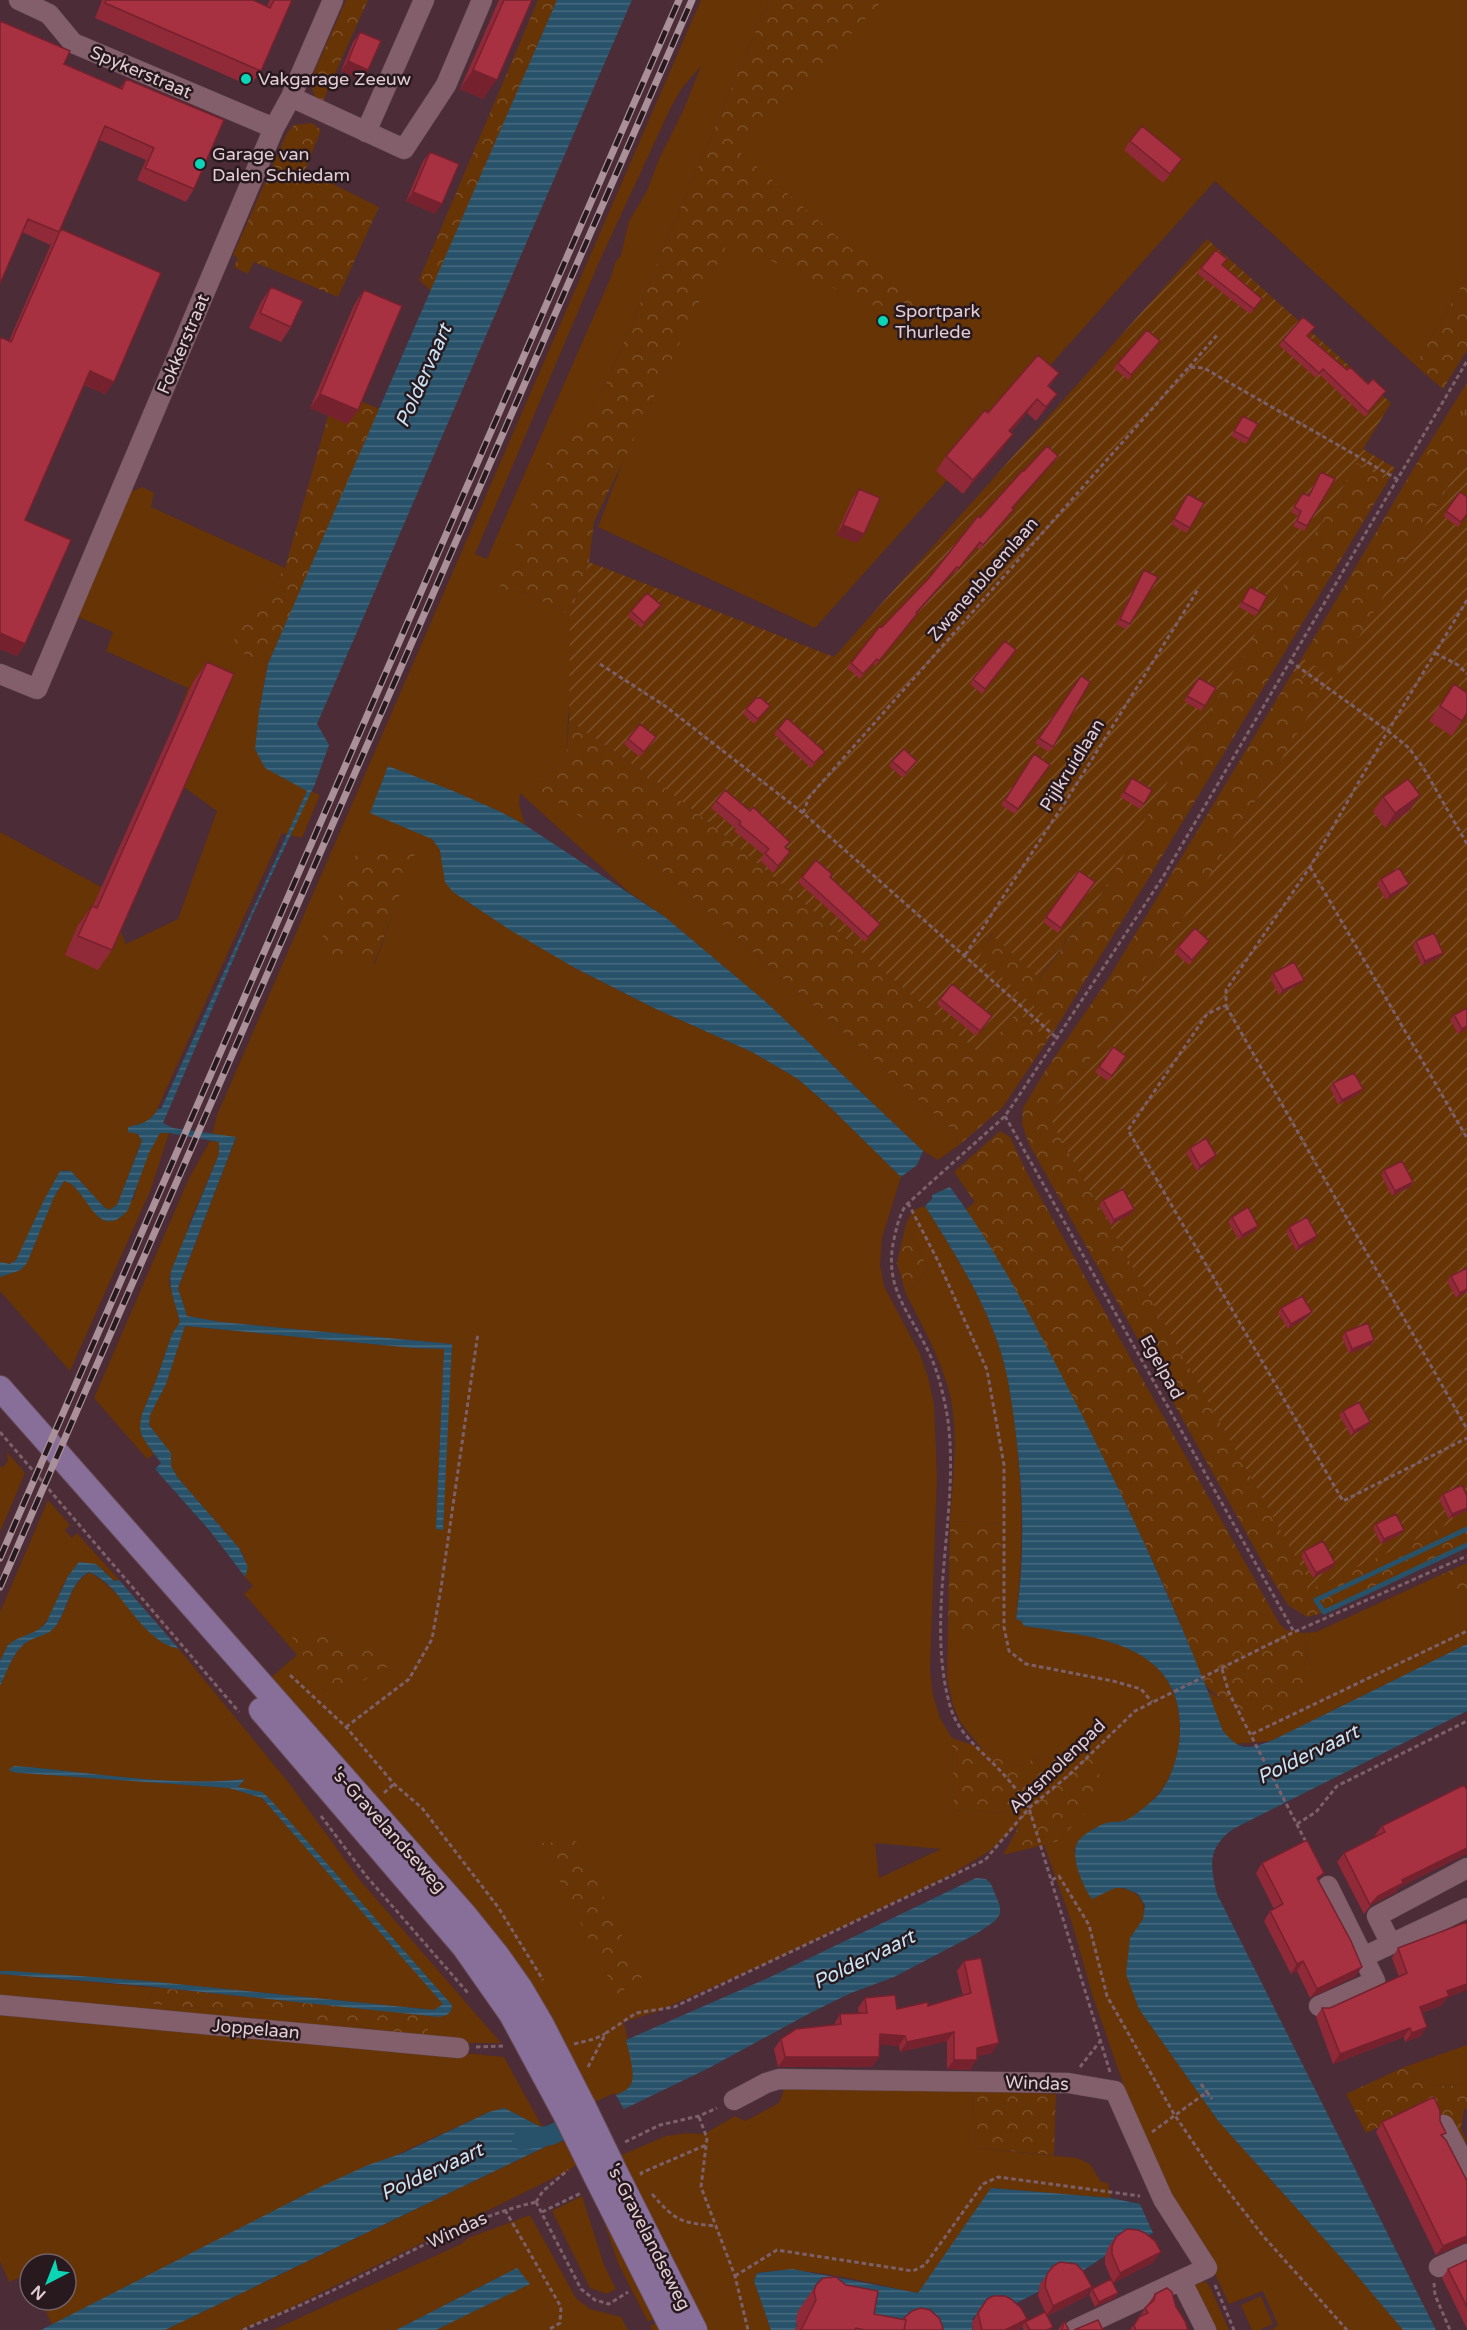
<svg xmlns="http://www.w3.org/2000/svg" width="1467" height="2330" font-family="'Varela Round',sans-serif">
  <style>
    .grass { fill: #663405; fill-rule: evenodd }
    .forest { fill: url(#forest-crowns) }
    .park { fill: url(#park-tufts) }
    .garden { fill: url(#garden-furrows) }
    .water { fill: url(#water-rules) }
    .pier { fill: #4b2c37 }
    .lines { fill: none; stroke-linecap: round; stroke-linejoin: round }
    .stream { stroke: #28526a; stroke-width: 5 }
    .canal { stroke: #28526a; stroke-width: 20 }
    .minor-casing { stroke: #654b55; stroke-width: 21 }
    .major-casing { stroke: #654b55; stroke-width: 26 }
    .path { stroke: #7c606a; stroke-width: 3; stroke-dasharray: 4.5 3; stroke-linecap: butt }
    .minor { stroke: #835f6b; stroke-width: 20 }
    .major { stroke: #886f9a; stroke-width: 24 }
    .rail-casing { stroke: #a99099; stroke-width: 7 }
    .rail { stroke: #28191e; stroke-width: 4.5; stroke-dasharray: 14; stroke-linecap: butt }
    .major-bridge-casing { stroke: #654b55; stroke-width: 26; stroke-linecap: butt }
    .major-bridge { stroke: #886f9a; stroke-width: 24 }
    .wall { fill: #902938 }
    .shaded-wall { fill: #75222e }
    .building { fill: #a73041; stroke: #75222e; stroke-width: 1.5 }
    .poi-dot { fill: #0bd5b5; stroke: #28191e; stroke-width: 2 }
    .labels { text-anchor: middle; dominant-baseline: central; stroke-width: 5; stroke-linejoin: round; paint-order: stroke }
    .street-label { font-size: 18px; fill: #e2cdd4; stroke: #28191e }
    .poi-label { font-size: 18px; fill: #e2cdd4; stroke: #28191e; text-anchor: start }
    .water-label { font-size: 20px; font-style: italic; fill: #c9e4f5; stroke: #28191e }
  </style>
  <defs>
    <pattern id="forest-crowns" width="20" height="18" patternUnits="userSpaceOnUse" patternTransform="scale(1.5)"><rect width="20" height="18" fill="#663405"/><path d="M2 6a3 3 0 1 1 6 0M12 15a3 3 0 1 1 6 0" fill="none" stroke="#7c5029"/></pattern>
    <pattern id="park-tufts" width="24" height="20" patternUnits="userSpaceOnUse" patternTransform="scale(1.5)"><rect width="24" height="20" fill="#663405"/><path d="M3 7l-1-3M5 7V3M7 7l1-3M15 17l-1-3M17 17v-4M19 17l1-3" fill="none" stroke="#7c5029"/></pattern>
    <pattern id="garden-furrows" width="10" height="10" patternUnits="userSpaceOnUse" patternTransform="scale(1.5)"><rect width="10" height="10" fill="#663405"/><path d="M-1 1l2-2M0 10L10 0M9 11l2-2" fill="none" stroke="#7c5029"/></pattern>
    <pattern id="water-rules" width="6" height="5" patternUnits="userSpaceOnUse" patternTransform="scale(1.5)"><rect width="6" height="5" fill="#28526a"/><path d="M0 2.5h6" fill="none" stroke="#476a7e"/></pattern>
  </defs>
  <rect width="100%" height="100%" fill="#4b2c37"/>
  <!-- grass -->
  <path class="grass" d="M701,0H769L606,384L500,589L526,593L570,615L571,663L566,759L557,768L529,783L656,865L957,1134L958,1146L938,1160L923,1151L766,1002L665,917L630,893L520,793L519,804L525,825C481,801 435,784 388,767L414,830L432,839L440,849L443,862L469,903L575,968L656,1009L752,1052L798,1079L832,1109L901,1177L882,1238L880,1265L884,1286L920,1354L928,1377L934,1404L937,1477L930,1670L933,1695L940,1718L952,1738L954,1810L1007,1813L1020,1824L988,1852L950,1875L775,1959L656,2012L624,2022L635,2076L628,2090L584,2112L267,1681L297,1655L244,1594L253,1586L245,1577C248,1565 246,1558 239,1548L178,1478L171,1466L170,1453L149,1425L150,1415L166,1384L185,1326L413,1348L444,1349L436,1529L442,1530L452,1344L221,1322L187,1316L178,1289L236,1138L212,1135L217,1115ZM701,66L684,109L659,159L647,191L629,221L621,255L615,263L611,277L487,559L475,554L600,260L671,107L682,88ZM415,851L375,964H374L370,960ZM875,1843L941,1849L879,1878Z
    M798,0H1467V277L1415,365L1215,181L815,628L598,527Z
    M142,487L154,493L151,507L285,568L230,647L268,664L259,712L304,788L320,795L302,838L282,833L153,1118L145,1123L128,1127L141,1137L142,1140L117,1205L109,1210L104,1207L71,1171L63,1170L16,1260C10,1264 7,1266 0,1262V832L103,888L126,944L178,919L217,811L159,769L188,688L106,651L113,632L76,616L130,492Z
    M160,1133H169L151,1189L70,1371L0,1291V1277L27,1263L54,1197L64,1181C78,1183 90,1210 103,1219L134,1199C138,1181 147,1146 160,1133Z
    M210,1141L220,1142L219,1154L189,1224L185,1241L171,1271L169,1282L180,1322L172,1334L157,1378L142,1414L141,1434L154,1454L147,1459L94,1398L189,1178Z
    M925,1206C950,1246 976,1286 993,1330C1005,1358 1010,1389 1014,1419C1023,1486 1024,1552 1016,1619L1021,1621L1024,1626C1091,1636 1181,1641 1180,1730C1180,1751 1172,1779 1158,1794C1153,1801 1134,1818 1126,1820C1121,1822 1114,1822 1108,1823C1095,1826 1079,1838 1074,1851L1115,1888C1133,1888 1148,1898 1143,1918C1141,1925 1134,1932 1130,1938L1139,2009L1219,2122L1354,2272L1403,2330H1271L1278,2325L1263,2291L1229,2304L1207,2257L1170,2199L1132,2109L1092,1994L1072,1923L1044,1845L1056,1842L1043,1755L1019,1766L981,1748L961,1723L953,1706L947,1677L948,1629H1000L1001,1524L950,1521C953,1474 961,1423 945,1378C935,1348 920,1321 906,1294L928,1269L906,1224L913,1210Z
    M7,1452L25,1473L0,1532V1467H3L8,1461Z
    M48,1500L70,1525L65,1530L72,1538L77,1533L119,1580L114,1581L102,1569L79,1562C73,1570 67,1577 63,1585C57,1597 55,1613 45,1623C29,1642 13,1632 0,1661V1612Z
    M90,1572L105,1583L172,1647L179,1649L289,1783L359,1879L501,2043H454L415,2040L432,2021L428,2015L439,2017L452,2005L269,1799L238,1787L243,1779C171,1788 87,1771 14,1766L12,1772L229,1788L262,1798L441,2000L443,2004L435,2010L147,1981L0,1971V1686C7,1672 13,1651 27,1642C35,1636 48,1635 55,1627C69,1610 69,1583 90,1572Z
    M1436,1577L1450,1589L1467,1595V1644L1271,1741L1234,1744L1223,1731L1207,1691L1243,1711L1308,1659L1304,1633L1316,1632Z
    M0,1974L160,1988L152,1991L149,1999L153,2004L288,2014L329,2023L364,2026L396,2038L0,2001Z
    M0,2012L266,2033L504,2057L543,2128L504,2108L489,2112L271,2213L52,2325L41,2300H66V2264H30V2277L28,2274L9,2282L0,2261Z
    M1467,2045V2082C1436,2091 1428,2086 1404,2067Z
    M786,2086L973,2091L975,2148L1077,2158L1090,2164L1101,2182L1108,2183L1111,2198L992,2188L918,2293C872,2284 801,2263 757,2273L754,2281L771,2330H697L610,2160L666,2136L687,2133L704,2134L735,2116L745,2121L779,2103Z
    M591,2125L602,2147L566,2172L286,2310L241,2330H165Z
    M593,2190L664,2330H652L650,2326L656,2323L653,2319L648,2322L618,2263Z
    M582,2196L604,2265L616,2289L607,2294L590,2288L552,2211Z
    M530,2215L576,2298L590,2309L621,2317L628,2330H436L529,2284L517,2268L396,2330H273L461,2244L468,2238Z
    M1199,2281L1206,2282L1210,2287L1229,2330H1215L1195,2286Z
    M1261,2296L1273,2324L1259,2330H1252L1241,2305Z"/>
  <!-- forest -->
  <path class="forest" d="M346,0H368L322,103C312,97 312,88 312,77Z
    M538,0H557L431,291L419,280Z
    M769,0H883L740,152L921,310L914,323L728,242L594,522L589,562L570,615L526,593L499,589L558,434L584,425L606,384Z
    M312,123L321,130L305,170L379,207L338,297L254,262L248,274L234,267L238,258L233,255L287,133L294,125Z
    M1467,277V350L1443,389L1415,365Z
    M1467,383V455L1334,680L1302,658L1415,466Z
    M335,391L380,409L268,664L229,647L285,568Z
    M1357,462L1388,481L1150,876L1057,1026L978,957L992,934L1040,978L1101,894Z
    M1293,672L1324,691L1128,1007L1057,1104L1053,1125L1313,1587L1467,1515V1546L1319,1614L1307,1617L1288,1605L1273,1581L1029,1144L1022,1124L1023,1108L1045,1071L1107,981Z
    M569,720L644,772L716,828L981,1054L1017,1012L1048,1040L1002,1108L958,1146L957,1134L656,865L528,783L557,768L566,759Z
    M359,847L416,851L374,964L370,960L316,953Z
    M1000,1131L1010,1137L1027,1173L1279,1623L1286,1630L1304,1633C1308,1659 1313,1686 1293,1706C1269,1729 1223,1705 1205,1684C1196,1674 1193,1654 1188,1642C1173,1605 1157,1569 1140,1534C1088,1422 1030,1314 966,1209L975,1202L954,1172Z
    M906,1224L928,1269L906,1294L897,1263Z
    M950,1521L1001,1524L1000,1630L948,1629Z
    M1467,1563V1595L1449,1589L1436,1577Z
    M284,1624L400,1660L330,1699Z
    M952,1738L981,1748L1019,1766L1043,1755L1097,1760L1103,1796L1056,1842L1003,1855L1020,1824L1007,1813L954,1810Z
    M577,1841L642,1978L617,1994L540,1843Z
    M160,1988L428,2015L432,2021L425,2036L396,2038L364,2026L329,2023L288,2014L153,2004L149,1999L152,1991Z
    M1404,2067C1428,2086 1436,2091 1467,2082V2108L1464,2110L1461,2128L1467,2142L1449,2151L1410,2112L1366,2133L1346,2094Z
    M973,2091L1056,2094L1054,2155L975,2148Z"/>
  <!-- park -->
  <path class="park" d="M1467,383V439L1446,417Z"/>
  <!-- garden -->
  <path class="garden" d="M1207,239L1391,403L1363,449L1395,468L1388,481L1357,463L1101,894L1039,978L991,934L979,957L1057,1026L1048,1040L1017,1012L982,1055L716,828L644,772L569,720L570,615L589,562L834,657Z
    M1467,455V1515L1313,1588L1053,1125L1052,1116L1057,1104L1128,1007L1323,692L1293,672L1302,658L1334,679Z"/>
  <!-- water -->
  <path class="water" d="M557,0H632L317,724L329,745L315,784L252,916L163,1123L173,1128L236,1137L178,1288L187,1316L221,1322L452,1344L443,1530L436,1529L444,1349L413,1348L185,1326L166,1384L150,1415L149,1425L171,1453V1466L178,1478L239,1548L248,1567L245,1577L210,1531L155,1469L161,1463L147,1444L141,1434L140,1425L142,1414L157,1378L172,1334L180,1322C176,1304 168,1290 171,1271L219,1154V1142L169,1133H160L149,1153L128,1210C96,1246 87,1185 64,1181L54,1197L27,1263L21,1270L0,1277V1262L10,1264L16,1260L44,1200L60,1171H71L104,1207L109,1210L117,1205L142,1141L138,1134L128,1132V1127C142,1124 151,1121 158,1109H161L307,791L265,768L255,749L259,712L268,664Z
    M388,766L451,790L501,812L525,825L665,917L766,1002L923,1151L917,1165L901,1177L832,1109L798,1079L752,1052L656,1009L575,968L510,930L453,892L445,882L440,850L432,839L370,813Z
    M950,1187C1002,1257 1042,1337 1082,1415C1134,1518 1183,1623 1223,1731C1241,1752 1247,1749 1271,1741L1467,1644V1711L1233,1829C1207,1848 1210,1866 1217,1894L1436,2330H1403L1354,2272L1219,2122L1139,2009L1126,1974L1130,1938L1143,1919L1145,1905L1138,1894L1124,1888H1115L1092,1899C1083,1887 1068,1853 1079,1840C1084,1834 1099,1825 1106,1823C1113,1821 1122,1823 1128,1819C1135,1816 1155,1799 1160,1793C1173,1776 1180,1750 1180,1729C1181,1641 1090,1636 1024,1626L1021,1621L1016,1619C1026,1552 1023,1486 1014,1419C1010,1389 1005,1358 993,1330C976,1286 950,1246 925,1206L932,1199V1195Z
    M79,1562L96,1564L114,1581L119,1580L179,1649C137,1639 124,1586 89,1572C69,1583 68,1610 55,1627C48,1636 36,1636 27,1642C13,1651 7,1672 0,1686V1661L8,1645L15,1640L38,1630L46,1623L68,1576Z
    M14,1766C88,1771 171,1788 245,1779L238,1787L262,1792L269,1798L452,2005L451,2011L447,2015L439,2017L146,1986L0,1974V1971H12L147,1981L434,2010L443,2004L262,1798L229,1788L21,1773L12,1772L9,1769Z
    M976,1878L986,1879L991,1884L1000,1906V1914L995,1921L976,1934L894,1977L851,1993L812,2012L709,2068L560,2140C568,2131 575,2117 585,2111C627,2083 643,2103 626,2040L768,1978Z
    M504,2108L543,2128L551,2144L165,2330H41L320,2187L368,2165L403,2153L489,2112Z
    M991,2188L1111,2198L1140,2204L1153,2233L1135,2241L1111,2244L1105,2256L1073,2277H1045L1038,2292L1005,2309L983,2307L973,2318L972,2330H936L904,2320L801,2307C795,2315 799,2322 795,2330H771L754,2281L757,2273L792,2269L918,2293Z
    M517,2268L530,2284L436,2330H396Z"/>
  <!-- pier -->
  <path class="pier" d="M615,2093L625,2112L561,2142H558L549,2125L550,2122Z"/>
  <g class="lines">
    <!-- stream -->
    <path class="stream" d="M1467,1529L1316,1600L1324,1612L1467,1545"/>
    <!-- canal -->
    <path class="canal" d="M522,2140L551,2135L579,2121"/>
    <!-- minor casing -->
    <g class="minor-casing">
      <path id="minor" d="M19,0L49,14L73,43L274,128
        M291,97L404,149L446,85L482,0
        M366,132L424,0
        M0,674L37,689L274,128L291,97L333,0
        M1391,1944L1467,1908
        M1363,1957L1391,1944L1377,1916L1467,1868
        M0,2005L459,2048
        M1319,2006L1375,1981L1328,1886
        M734,2100L766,2083L779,2079L1068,2083L1115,2091L1163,2199L1207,2268L1181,2280
        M1444,2125L1467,2168
        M1439,2267L1467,2254
        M1074,2330L1181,2280L1206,2330"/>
    </g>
    <!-- major casing -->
    <g class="major-casing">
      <path id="major" d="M0,1388L464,1914L497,1955L521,1989L541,2023L584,2107
        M261,1710L464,1947L511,2014L566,2116
        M614,2169L695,2330
        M595,2175L673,2330"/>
    </g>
    <!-- path -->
    <path class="path" d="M1189,367L1218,334
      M1467,600L1388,731L1310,867L1226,990V1005L1207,1014L1128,1130L1343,1501L1467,1438
      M1435,653L1458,665L1467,674
      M1290,661L1388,731L1409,748L1424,769L1467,844
      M600,664L665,706L803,813L1057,1038
      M803,813L809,797L1189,367L1204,368L1397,479
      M1310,867L1467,1138
      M965,955L1069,796L1199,588
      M1226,1006L1467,1429
      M1005,1116L1294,1632
      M908,1203L938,1261L987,1370L1004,1465V1627L1009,1651L1026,1664L1113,1681L1141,1689L1152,1702
      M0,1432L239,1712
      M1222,1669L1229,1693L1307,1844
      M290,1675L346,1727L394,1784L422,1808L498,1907L543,1980
      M346,1727L409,1679L432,1639L441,1588L478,1333
      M1252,1734L1467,1631
      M384,1793L394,1784
      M321,1816L367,1877L468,1993
      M1297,1824L1316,1812L1337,1786L1467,1721
      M1052,1880L1059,1876L1089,1925L1107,1996L1174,2114L1214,2173L1264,2237L1347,2330
      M574,2044L594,2039L605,2034
      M476,2047L505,2046
      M588,2067L606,2033L636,2013L674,2007L985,1860L1029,1808L1069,1775L1135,1711L1294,1632L1467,1556
      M1080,2067L1101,2040
      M1110,2072L1029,1808C1022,1797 1014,1786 1005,1776C986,1754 960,1737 951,1709C923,1617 962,1508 947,1414C943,1393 938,1371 929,1353C910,1312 883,1288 894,1239C897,1226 899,1216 906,1205L1005,1116L1018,1097L1163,877L1467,361
      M1201,2084L1207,2092
      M699,2117L707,2138L701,2187L735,2276L748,2330
      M1152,2132L1207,2092L1212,2099
      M625,2142L660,2125L699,2116L717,2108
      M642,2175L641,2173L706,2145
      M652,2194C676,2222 682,2223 717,2226
      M536,2202L543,2191L568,2170
      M536,2202L581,2289L595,2300L609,2304L628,2292
      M505,2210L561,2307L560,2323L548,2330
      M542,2212L581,2193
      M735,2276L777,2250L913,2271L925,2265L983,2184L998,2177L1140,2196
      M1434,2283L1435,2295L1450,2330
      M1215,2285L1234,2330
      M243,2330C281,2313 319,2298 356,2279C415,2250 471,2217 536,2202"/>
    <!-- minor -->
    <use href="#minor" class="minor"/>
    <!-- major -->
    <use href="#major" class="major"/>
    <!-- rail casing -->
    <g class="rail-casing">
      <path id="rail" d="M0,1558L679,0
        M0,1587L692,0"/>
    </g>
    <!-- rail -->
    <use href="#rail" class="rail"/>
    <!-- major-bridge casing -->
    <g class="major-bridge-casing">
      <path id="major-bridge" d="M584,2107L614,2169
        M566,2116L595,2175"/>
    </g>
    <!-- major-bridge -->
    <use href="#major-bridge" class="major-bridge"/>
  </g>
  <!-- wall -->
  <path class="wall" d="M102,0H253L267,6L270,0H292L261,71L250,86L95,18Z
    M499,0H532L483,99L460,89Z
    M360,32L368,70L362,80L341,71L353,42Z
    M64,64L120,88L126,79L194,189L186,202L137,180L146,160L99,140L59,232L114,382L105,394L84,385L25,520V644L17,656L0,649V337L9,341L52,242L50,245L22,232Z
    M1130,141L1176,168L1163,183L1124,150Z
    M430,152L435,214L406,201L423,161Z
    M1223,266L1262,299L1250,314L1197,273L1201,268Z
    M271,287L291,327L281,342L249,328L261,302Z
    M364,290L358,410L348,424L310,408L354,305Z
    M1311,332L1308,336L1347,370L1368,384L1386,391L1365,417L1319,374L1316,378L1279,345L1283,340Z
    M1157,346L1128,380L1114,368L1118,363Z
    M1059,373L1049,387L1057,394L1047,408L1036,421L1027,413L1011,432L1003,448L963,494L936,471L946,456L988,413Z
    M1243,416L1249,439L1246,444L1231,436Z
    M1058,456L1012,508L1010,514L980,550L976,547L955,573L954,572L917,613L914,619L875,666L873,664L860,679L847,668L882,627L930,577L980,518L1024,471Z
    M1321,472L1307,526L1304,531L1293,526L1298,516L1291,512L1303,493L1308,496Z
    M859,489L857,543L836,535L852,499Z
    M1460,492L1467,515L1458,527L1443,516Z
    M1188,494L1190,528L1186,533L1171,524Z
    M1144,570L1130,624L1126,629L1116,624L1141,575Z
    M1250,587L1259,611L1255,616L1239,607Z
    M661,605L641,628L628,616L631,611Z
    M1013,655L982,694L970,684L973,679Z
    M207,662L112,950L98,970L65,955L78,925L92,906H93L193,682Z
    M1081,676L1053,747L1049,752L1035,743Z
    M1199,678L1216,688L1201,711L1184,701Z
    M1454,684L1467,713L1452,736L1429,721Z
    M746,709L766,711L754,724L743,714Z
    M778,729L825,752L811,768L774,734Z
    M628,739L652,742L640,757L624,744Z
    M1034,754L1050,765L1015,814L1001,805Z
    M892,761H917L903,778L889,766Z
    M1132,778L1144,804L1140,809L1120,797Z
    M1383,797L1410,810L1385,828L1373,811Z
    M716,801L750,811L790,842L785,848L790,852L785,859L773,873L760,860L764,855L734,831L736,829L711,808Z
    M1079,871L1095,882L1058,933L1043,922Z
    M802,877H830L876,929L865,942L798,882Z
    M1381,879L1405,889L1386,900L1377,884Z
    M1416,941L1439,958L1422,966L1413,946Z
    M1205,946L1189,965L1174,952L1178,947Z
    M1273,973L1300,984L1279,995L1270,978Z
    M940,999L992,1016L976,1036L937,1004Z
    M1454,1015L1467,1029L1458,1034L1450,1020Z
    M1113,1047L1126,1056L1108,1081L1095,1072Z
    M1333,1083L1363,1089L1359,1094L1338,1105L1330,1088Z
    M1190,1148L1216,1155L1213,1160L1197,1171L1186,1153Z
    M1384,1170L1413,1182L1410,1187L1392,1196L1381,1175Z
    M1103,1200L1134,1209L1131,1214L1111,1225L1099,1205Z
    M1232,1217L1258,1226L1255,1231L1239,1240L1228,1222Z
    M1289,1227L1314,1241L1296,1251L1286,1232Z
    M1467,1268V1292L1456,1298L1447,1281L1451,1276Z
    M1281,1308L1312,1312L1308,1317L1288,1329L1278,1313Z
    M1345,1332L1374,1340L1371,1345L1349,1354L1342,1337Z
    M1343,1411L1366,1427L1351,1436L1339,1415Z
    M1443,1494L1467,1496V1511L1449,1519L1439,1499Z
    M1376,1524L1401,1534L1381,1544L1373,1528Z
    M1304,1551L1332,1568L1313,1578L1301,1556Z
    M1464,1785L1396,1892L1371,1905L1364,1914L1337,1862L1344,1853L1376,1837L1375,1835L1382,1826Z
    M1262,1863L1318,1880L1356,1976L1310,1998L1297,1971L1291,1974L1264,1921L1270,1911L1274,1909L1256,1873Z
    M1398,1948L1447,1998L1442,2005L1422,2013L1421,2036L1405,2042L1404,2037L1333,2064L1316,2017L1322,2008H1330L1399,1977L1392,1958Z
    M964,1961L992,2053L977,2056L970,2070L947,2069V2041L900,2052L899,2046L880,2044L879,2057L872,2067H778L774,2049L781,2039L834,2025L840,2014L859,2013L858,2008L865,1998L897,2009L928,2006L963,1996L957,1971Z
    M1440,2121L1467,2242L1436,2255L1376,2132L1382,2122Z
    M1116,2237L1154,2262L1113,2283L1118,2293L1115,2298L1095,2307L1089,2294L1092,2289L1111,2279L1105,2264V2256L1109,2246Z
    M1467,2260V2329L1442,2278L1448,2269Z
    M1053,2266L1092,2287L1085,2297L1047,2316L1051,2330H1024L1022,2327L1025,2322L1045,2312L1038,2296L1040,2284Z
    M816,2285L874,2314L943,2330H795L797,2326L796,2319L798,2311Z
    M1155,2294L1176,2307L1188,2330H1130Z
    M987,2299L1027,2319L1020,2329L1018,2330H973L972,2323L980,2308Z
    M1064,2321L1069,2330H1058Z"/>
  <!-- shaded-wall -->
  <path class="shaded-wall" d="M348,61L368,70L362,80L341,71Z
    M473,70L497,80L483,99L460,89Z
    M413,192L442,204L435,214L406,201Z
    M90,371L114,382L105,394L81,383Z
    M320,394L358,410L348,424L310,408Z
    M1057,394L1047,408L1036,421L1046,407Z
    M1037,399L1027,413L999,445L1009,431Z
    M1013,434L1003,448L963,494L973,480Z
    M1058,456L1055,461L1008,513L1012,508Z
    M843,525L864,534L857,543L836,535Z
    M957,567L954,572L913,618L916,613Z
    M0,633L25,644L17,656L0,649Z
    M1420,795L1410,810L1385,828L1395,813Z
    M790,852L785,859L773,873L778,866Z
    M1409,884L1405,889L1386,900L1390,895Z
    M1443,953L1439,958L1422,966L1425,961Z
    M1304,980L1300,984L1279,995L1283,990Z
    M1467,1026V1029L1458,1034L1462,1029Z
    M1363,1089L1359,1094L1338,1105L1342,1100Z
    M1216,1155L1213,1160L1197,1171L1200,1166Z
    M1413,1182L1410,1187L1392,1196L1395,1191Z
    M1134,1209L1131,1214L1111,1225L1114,1220Z
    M1258,1226L1255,1231L1239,1240L1242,1235Z
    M1317,1236L1314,1241L1296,1251L1299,1246Z
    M1467,1289V1292L1456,1298L1460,1293Z
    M1312,1312L1308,1317L1288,1329L1291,1324Z
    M1374,1340L1371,1345L1349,1354L1352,1349Z
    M1370,1422L1366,1427L1351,1436L1354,1431Z
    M1467,1508V1511L1449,1519L1452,1514Z
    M1404,1530L1401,1534L1381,1544L1384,1539Z
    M1335,1563L1332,1568L1313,1578L1316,1573Z
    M1467,1848V1854L1400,1887L1396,1892L1371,1905L1364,1914L1378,1896L1402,1880Z
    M1303,1961L1297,1971L1291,1974L1297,1964Z
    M1362,1967L1356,1976L1310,1998L1317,1989Z
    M1467,1984V1990L1447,1998L1442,2005L1413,2016L1420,2007L1447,1991Z
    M1427,2027L1421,2036L1405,2042L1412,2033Z
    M1410,2028L1404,2037L1333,2064L1340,2054Z
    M954,2032L947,2041L900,2052L907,2042Z
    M880,2034L905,2036L899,2046L874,2044Z
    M999,2043L992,2053L970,2058L977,2048Z
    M785,2057H879L872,2067H778Z
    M954,2060H977L970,2070L947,2069Z
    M1467,2236V2242L1436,2255L1443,2246Z
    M1161,2252L1154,2262L1113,2283L1120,2273Z
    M1092,2287L1085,2297L1046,2316L1053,2306Z
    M1118,2293L1115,2298L1095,2307L1099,2302Z
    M1027,2319L1020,2329L1018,2330H1005Z"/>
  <!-- building -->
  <path class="building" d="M106,0H253L270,8L274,0H292L261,71L105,3Z
    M504,0H532L497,80L473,70Z
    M0,21L70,51L64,64L122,89L126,79L224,120L194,189L145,168L154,148L105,126L59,232L28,219L0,284Z
    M360,32L381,41L368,70L348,61Z
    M1142,126L1182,159L1170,174L1130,141Z
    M430,152L459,164L442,204L413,192Z
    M61,229L161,273L114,382L90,371L25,520L71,540L25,644L0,633V337L11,342Z
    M1216,250L1227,259L1222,265L1262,299L1254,309L1201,268Z
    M271,287L303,301L291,327L260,313Z
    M364,290L402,306L358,410L320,394Z
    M1303,317L1315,327L1307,336L1347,370L1350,367L1368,384L1373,379L1386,391L1368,412L1323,369L1319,373L1283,340Z
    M1147,330L1160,341L1131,375L1118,363Z
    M1038,355L1059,373L1048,386L1057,394L1046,407L1037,399L1009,431L1013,434L973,480L946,456L985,410L988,413Z
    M1243,416L1258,424L1249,439L1234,431Z
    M1047,446L1058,456L1012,508L1014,509L983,545L980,542L959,568L957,567L916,613L917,614L879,661L877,659L863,674L851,663L880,626L882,627L930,577L978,516L980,518L1023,470L1024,471Z
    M1321,472L1335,479L1307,526L1297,521L1301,511L1294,507L1303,493L1309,496Z
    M859,489L880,498L864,534L843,525Z
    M1460,492L1467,497V514L1461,522L1446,511Z
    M1188,494L1204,503L1190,528L1174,519Z
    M1144,570L1158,577L1130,624L1120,619Z
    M1250,587L1267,596L1259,611L1242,602Z
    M647,593L661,605L644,623L631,611Z
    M1005,641L1016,650L985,689L973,679Z
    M207,662L234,674L112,950L78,936L92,906L97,908Z
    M1081,676L1090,682L1053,747L1039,738Z
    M1199,678L1216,688L1205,706L1187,696Z
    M1454,684L1467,693V713L1462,721L1440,706Z
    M756,698H761L770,706L758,719L746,709Z
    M787,718L825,752L814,763L778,729Z
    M640,724L656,737L644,752L628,739Z
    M904,749L917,761L906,773L892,761Z
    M1034,754L1050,765L1018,809L1005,800Z
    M1132,778L1152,790L1144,804L1124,792Z
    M1408,779L1420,795L1395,813L1383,797Z
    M725,790L750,811L753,807L790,842L785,847L790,852L778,866L765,853L769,849L739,824L741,822L716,801Z
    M816,860L832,874L830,877L880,924L868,937L802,877Z
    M1399,868L1409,884L1390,895L1381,879Z
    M1079,871L1095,882L1061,928L1046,917Z
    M1195,928L1209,941L1192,960L1178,947Z
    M1434,933L1443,953L1425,961L1416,941Z
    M1294,962L1304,980L1283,990L1273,973Z
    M952,984L992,1016L980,1031L940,999Z
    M1467,1008V1026L1462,1029L1454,1015Z
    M1113,1047L1126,1056L1112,1076L1099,1067Z
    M1354,1073L1363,1089L1342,1100L1333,1083Z
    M1206,1138L1216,1155L1200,1166L1190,1148Z
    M1402,1161L1413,1182L1395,1191L1384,1170Z
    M1123,1189L1134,1209L1114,1220L1103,1200Z
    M1248,1207L1258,1226L1242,1235L1232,1217Z
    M1307,1217L1317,1236L1299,1246L1289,1227Z
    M1467,1268V1289L1460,1293L1451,1276Z
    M1302,1296L1312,1312L1291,1324L1281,1308Z
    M1368,1323L1374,1340L1352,1349L1345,1332Z
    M1359,1402L1370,1422L1354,1431L1343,1411Z
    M1462,1485L1467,1496V1508L1452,1514L1443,1494Z
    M1396,1514L1404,1530L1384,1539L1376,1524Z
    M1323,1541L1335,1563L1316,1573L1304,1551Z
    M1464,1785L1467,1790V1848L1402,1880L1403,1883L1378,1896L1370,1905L1344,1853L1385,1832L1382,1826Z
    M1307,1840L1324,1873L1317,1878L1351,1941L1362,1967L1317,1989L1303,1961L1297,1964L1270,1911L1283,1904L1262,1863Z
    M1467,1922V1984L1447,1991L1449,1996L1420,2007L1427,2027L1412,2033L1410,2028L1340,2054L1322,2008H1330L1407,1973L1398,1948Z
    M981,1958L999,2043L977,2048V2060H954V2032L907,2042L905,2036L880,2034L879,2057H785L781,2039L796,2029L841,2024L840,2014L867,2013L865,1998L895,1995L897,2009L928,2002V2006L971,1993L964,1961Z
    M1434,2097L1440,2111V2121L1446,2133L1441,2135L1446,2140L1467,2181V2236L1443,2246L1382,2122Z
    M1127,2229L1138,2230L1145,2233L1155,2241L1161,2252L1120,2273L1112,2254V2246L1116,2237Z
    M1467,2260V2307L1448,2269Z
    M1060,2262L1076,2264L1083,2271L1092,2287L1053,2306L1045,2286L1047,2274L1053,2266Z
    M836,2277L846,2285L878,2291L874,2314L906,2320L904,2330H865L856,2328L855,2330H801L816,2300L814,2292L816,2285L823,2278Z
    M1111,2279L1118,2293L1099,2302L1092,2289Z
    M1167,2288L1172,2292L1176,2307L1185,2321L1188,2330H1136L1134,2325L1139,2317L1148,2313L1145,2308L1154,2300L1155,2294Z
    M993,2296H1005L1011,2299L1021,2308L1027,2319L1005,2330H982L978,2313L987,2299Z
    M921,2308L930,2310L939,2318L942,2325L943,2330H904L906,2320L904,2319V2318L912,2311Z
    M1045,2312L1053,2327L1047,2330H1030L1025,2322Z
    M1098,2320L1103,2330H1074Z
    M1064,2321L1069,2330H1062Z"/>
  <!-- markers -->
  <g class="poi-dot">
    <circle cx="246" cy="79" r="6"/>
    <circle cx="200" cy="164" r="6"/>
    <circle cx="883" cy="321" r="6"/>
  </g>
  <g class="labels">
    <!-- street labels -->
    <g class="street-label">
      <text transform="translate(141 72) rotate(23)">Spykerstraat</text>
      <text transform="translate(183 344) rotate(-67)">Fokkerstraat</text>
      <text transform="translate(983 579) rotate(-49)">Zwanenbloemlaan</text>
      <text transform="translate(1072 765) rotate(-58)">Pijlkruidlaan</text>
      <text transform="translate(1162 1367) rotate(61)">Egelpad</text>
      <text transform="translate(1057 1766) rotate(-44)">Abtsmolenpad</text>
      <text transform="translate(389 1830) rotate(48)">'s-Gravelandseweg</text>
      <text transform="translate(256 2029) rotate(5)">Joppelaan</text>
      <text transform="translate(1037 2083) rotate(2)">Windas</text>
      <text transform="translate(457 2230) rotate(-25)">Windas</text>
      <text transform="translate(649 2237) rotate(63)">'s-Gravelandseweg</text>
    </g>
    <!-- poi labels -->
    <g class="poi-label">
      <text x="258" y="79">Vakgarage Zeeuw</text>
      <text x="212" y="154">Garage van<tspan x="212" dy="21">Dalen Schiedam</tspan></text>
      <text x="895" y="311">Sportpark<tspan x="895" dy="21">Thurlede</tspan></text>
    </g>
    <!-- water labels -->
    <g class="water-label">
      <text transform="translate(424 376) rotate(-66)">Poldervaart</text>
      <text transform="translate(1308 1755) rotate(-26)">Poldervaart</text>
      <text transform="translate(864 1960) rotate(-26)">Poldervaart</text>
      <text transform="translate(432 2172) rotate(-25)">Poldervaart</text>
    </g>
  </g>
  <!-- north arrow -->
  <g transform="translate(48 2282) rotate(222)"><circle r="28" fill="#28191e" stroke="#726167" stroke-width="1.5"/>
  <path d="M0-4.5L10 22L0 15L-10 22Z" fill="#0bd5b5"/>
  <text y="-9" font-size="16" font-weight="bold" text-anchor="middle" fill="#e2cdd4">N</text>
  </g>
</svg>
